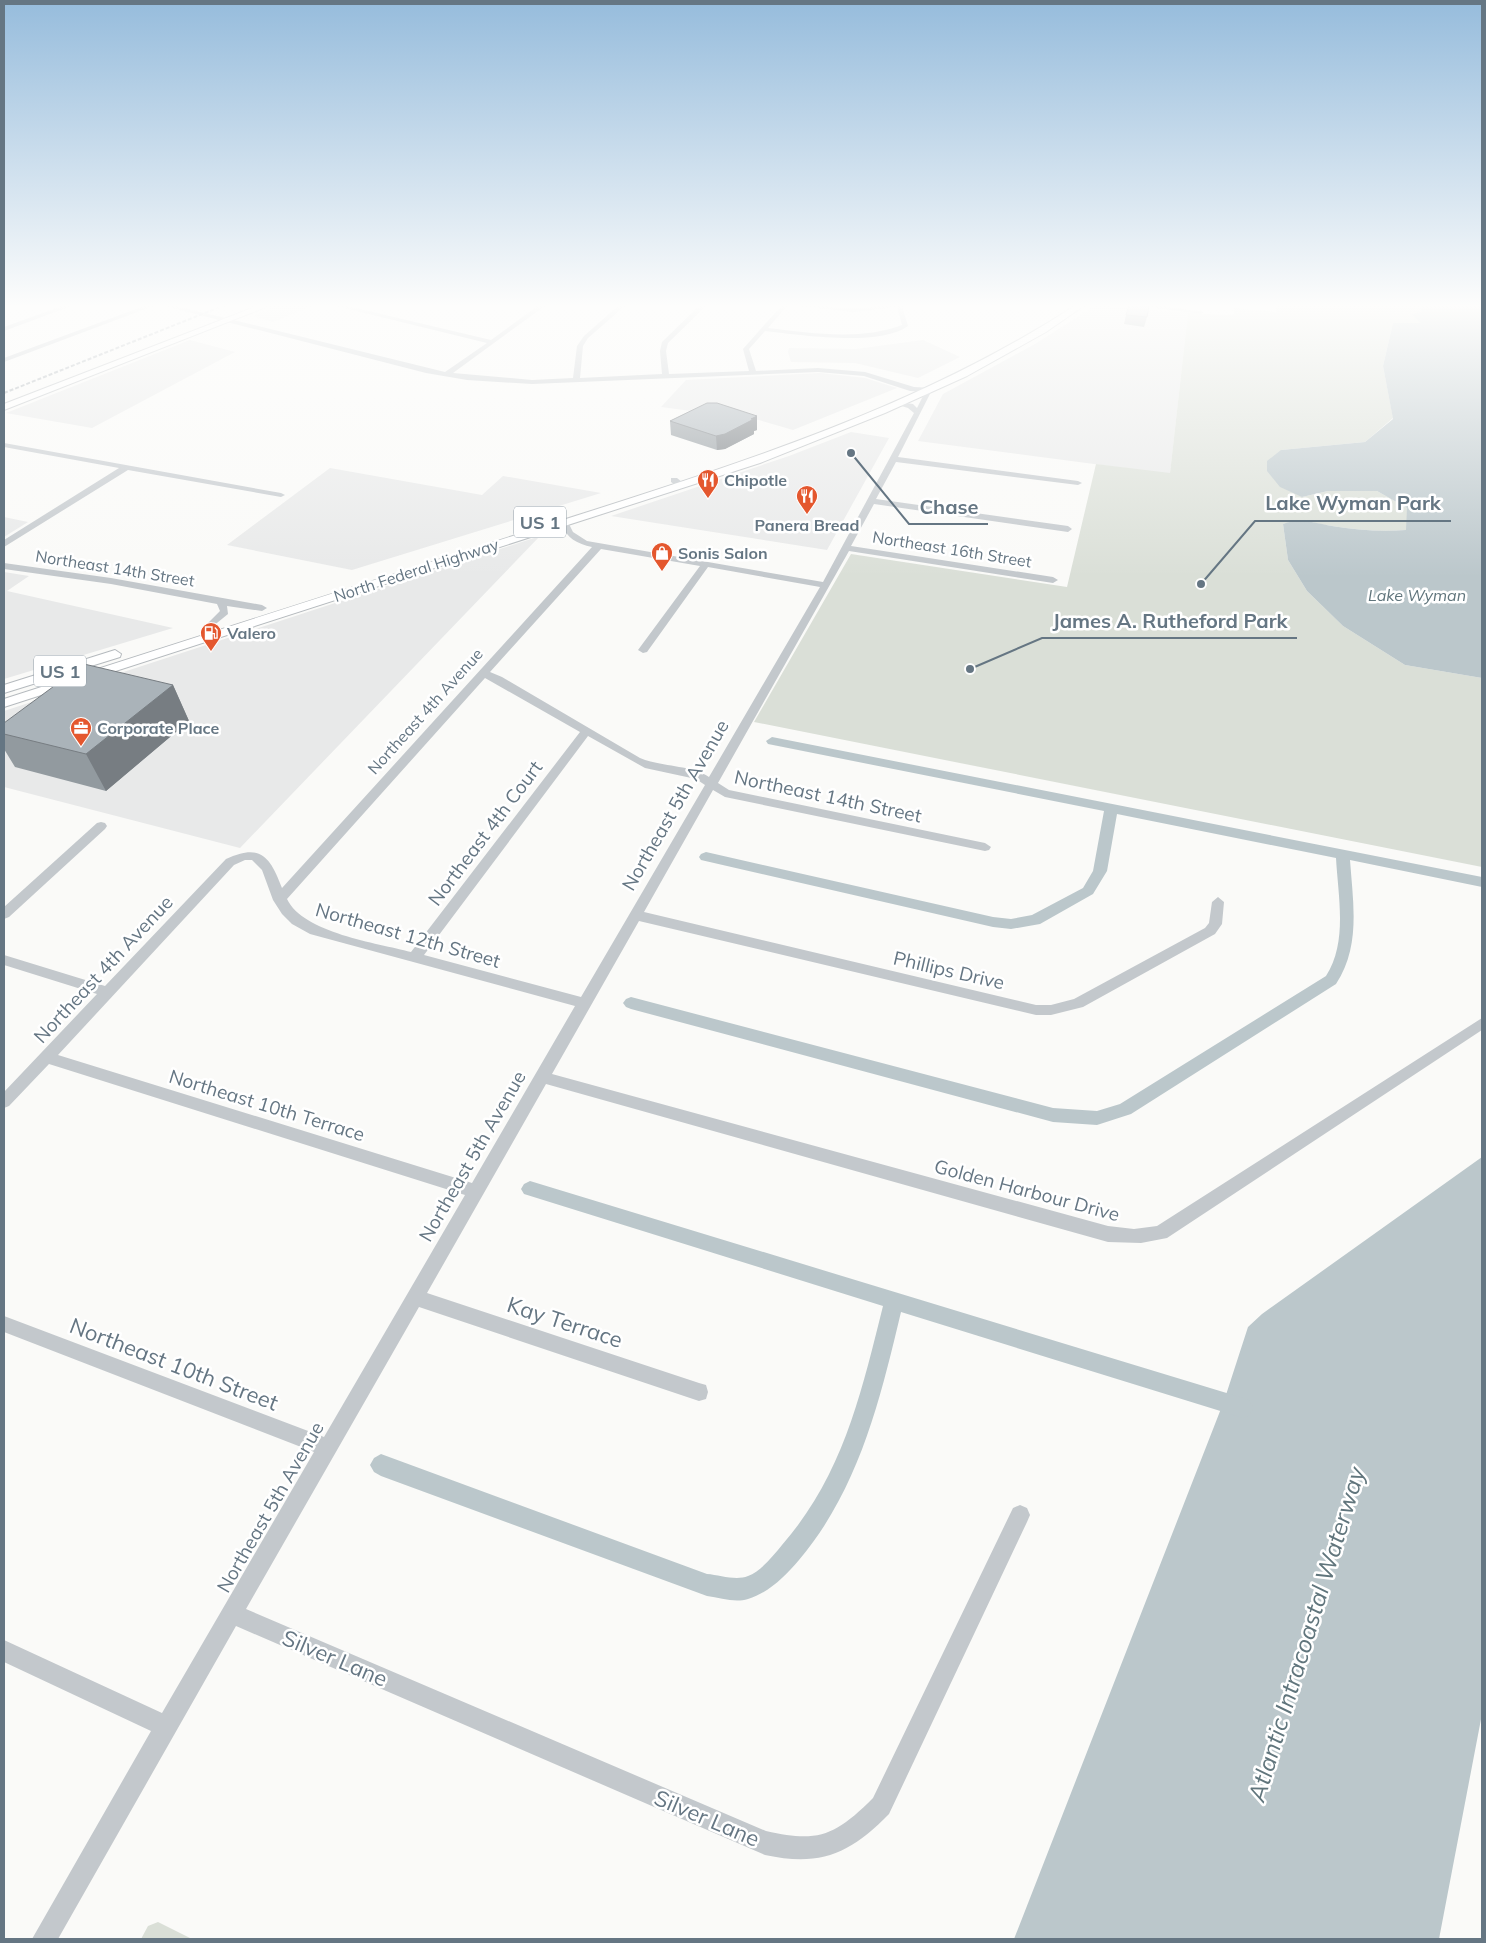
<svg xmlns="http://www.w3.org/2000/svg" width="1486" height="1943" font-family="Mulish,sans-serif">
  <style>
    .built { fill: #e8e9e9 }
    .green { fill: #dadfd7 }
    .water { fill: #bbc7cb }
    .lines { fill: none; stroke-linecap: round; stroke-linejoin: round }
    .canal { fill: #bbc7cb; fill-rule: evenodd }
    .major-casing { stroke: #b5babe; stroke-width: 2 }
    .minor { fill: #c3c8cc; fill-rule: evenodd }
    .major { fill: #fff; fill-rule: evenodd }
    .rail { stroke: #a2aab0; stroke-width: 2; stroke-dasharray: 4 2; stroke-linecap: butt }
    .wall { fill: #929a9f }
    .shaded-wall { fill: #777d82 }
    .building { fill: #aab3b9; stroke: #777d82 }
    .labels { text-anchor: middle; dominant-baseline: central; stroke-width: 5; stroke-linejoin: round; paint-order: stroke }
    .far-poi-label { font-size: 16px; font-weight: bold; fill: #657683; stroke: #fff; text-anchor: start }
    .far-street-label { font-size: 16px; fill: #657683; stroke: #fff }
    .far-water-label { font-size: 16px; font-style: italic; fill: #60757c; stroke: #fff }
    .shield { fill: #fff; stroke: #939fa8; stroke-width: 1 }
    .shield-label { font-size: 18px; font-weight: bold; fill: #657683 }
    .street-label { font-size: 19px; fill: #657683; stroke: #fff }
    .near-street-label { font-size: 22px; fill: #657683; stroke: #fff }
    .near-water-label { font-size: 24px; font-style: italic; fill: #60757c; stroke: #fff }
    .leader { fill: none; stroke: #657683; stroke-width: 2 }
    .callout-dot { fill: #657683; stroke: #fff; stroke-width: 2 }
    .callout-label { font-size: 20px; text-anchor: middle; font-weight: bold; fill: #657683; stroke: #fff; stroke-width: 5; stroke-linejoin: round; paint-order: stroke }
  </style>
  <rect width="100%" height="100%" fill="#fafaf8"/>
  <!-- built -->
  <path class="built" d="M277,305H315L273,322L253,316Z
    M1096,305L1188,313L1170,474L918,441L943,394L1035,344Z
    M190,340L235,352L92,428L6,413Z
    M923,340L960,357L918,378L855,363L791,362L788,352L789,348L856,349Z
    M820,373L865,378L897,388L793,430L759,420L661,407L686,380Z
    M851,432L889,438L827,550L611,516L789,456Z
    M330,468L482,495L503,476L601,493L352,570L227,545Z
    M4,517L28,522L4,537Z
    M540,536L240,848L4,787V711Z
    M4,572L29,576L7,591L173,628L4,679Z"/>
  <!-- green -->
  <path class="green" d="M1275,305L1422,306V312L1412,314L1422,323H1393L1383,366L1393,418L1365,442L1281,450L1302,497L1328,491H1377L1407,508V530C1382,532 1357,530 1332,526C1311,523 1305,518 1283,524L1288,560L1307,591L1343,626L1405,665L1482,678V867L754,722L851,554L1067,587L1096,464L1170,473L1188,313L1228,315L1234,314V308L1276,312Z
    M158,1922L192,1939H141L148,1926Z"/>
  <!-- water -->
  <path class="water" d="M1421,305H1482V678L1405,665L1343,626L1307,591L1288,560L1283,524C1301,517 1314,523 1332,526C1357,530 1382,532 1406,530L1407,508L1377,491H1328L1302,497L1280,487L1267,471V461L1281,450L1365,442L1393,419L1383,366L1393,323H1421L1411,314L1421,312Z
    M1482,1157V1714L1439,1939H1014L1224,1401L1248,1327L1262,1314Z"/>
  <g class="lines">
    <!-- canal -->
    <path class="canal" d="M772,737L1482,877V887L1350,860C1353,903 1361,946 1336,984L1131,1114L1097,1125L1053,1122L631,1009L626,1007L623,1003L626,999L631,997L1053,1108L1097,1111L1120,1104L1326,976C1348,942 1338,896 1336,858L1117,814L1107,871L1093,894L1040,924L1011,929L993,927L701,860L699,857L701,854L706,852L993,917L1011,919L1032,915L1083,888L1093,871L1104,811L768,744L766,741Z
      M530,1181L1243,1398L1250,1401L1253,1408L1250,1415L1243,1418L901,1312C880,1400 859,1489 799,1560C785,1576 770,1592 748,1599C735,1603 721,1598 707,1596L381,1476L374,1472L370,1465L374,1458L381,1454L707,1574C720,1575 736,1581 748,1576C761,1571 773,1556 782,1545C843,1475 861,1394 883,1306L524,1194L521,1189L524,1184Z"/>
    <!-- major casing -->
    <g class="major-casing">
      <path id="major" d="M260,305H271L4,410V404Z
        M1076,305H1085L1046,332L967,376L885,413L760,463L4,707V699C183,641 362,584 541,527C725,468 912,412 1076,305Z
        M115,650L121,654L120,657L4,693V685Z"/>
    </g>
    <!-- minor -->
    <path class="minor" d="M65,305H74L4,331V327Z
      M147,305H156L4,362V358Z
      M161,305H172L445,372L487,343L332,305H343L491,340L539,305H546L453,373L532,380L573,378L577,346L584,336L619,305H626L588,338L583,346L580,378L662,374L660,351L662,342L700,305H707L668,343L666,351L669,374L749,371L743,349L782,305H788L768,328C811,333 860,341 902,325L897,307L853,312L791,305L853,308L904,305L902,306L908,326C879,347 801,335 765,331L749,349L756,371L818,368L865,372L914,387L933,388L898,457L1078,481L1082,483L1078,485L896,462L876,499L1068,526L1072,529L1068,532L874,504L851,546L1053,577L1058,580L1053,583L849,551L718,783L729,790L985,843L991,847L989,850L985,851L725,797L713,790L644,912L1036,1005H1051L1074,999L1205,928L1209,923L1212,902L1218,897L1224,902L1222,924L1215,934L1083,1007L1051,1015H1036L639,921L552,1074L1108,1226L1134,1229L1157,1226L1482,1018V1030L1167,1238L1141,1243L1108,1242L546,1084L427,1293L699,1383L706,1385L708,1392L706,1399L699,1401L419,1307L246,1609L766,1831C818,1843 835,1836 873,1798L1013,1508L1020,1505L1027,1508L1030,1515L1027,1522L889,1814C850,1854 820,1867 765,1855L236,1626L58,1939H32L151,1731L4,1662V1640L162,1713L314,1452L4,1332V1316L324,1437L465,1195L49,1064L9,1106L4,1108V1092L97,994L4,965V955L105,986L226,859C260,843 270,856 282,888L592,547C577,544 567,538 561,524L562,522H568L573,532L587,541L823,582L914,413L908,408L895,404L899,402L913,404L917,408L925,392L910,391L864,376L818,372L532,384L467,380L426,373ZM601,549L700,566L638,650L643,653L647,652L708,567L820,587L709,777C692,765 661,767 640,758L502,677L490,672ZM485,678L580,732L411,952C377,943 303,933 287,899ZM588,736L645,768L696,779L705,785L581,997L424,955ZM245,860H252L262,870L273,900L282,914L292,924L310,934L575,1006L472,1183L58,1055L234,865Z
      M1135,305H1155L1204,312L1201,314Z
      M4,443L281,493L285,495L281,497L128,470L4,547V540L119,468L4,447Z
      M671,478H677L687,486L680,488L671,482Z
      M4,563L111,578L262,605L267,608L262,611L227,606L228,614L212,627L207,624L220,611L217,604L111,584L4,569Z
      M101,822L105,823L107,826L105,829L9,917L4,919V907L97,823Z"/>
    <!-- major -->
    <use href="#major" class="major"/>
    <!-- rail -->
    <path class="rail" d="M4,393L225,305"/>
  </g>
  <!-- wall -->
  <path class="wall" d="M1126,315L1147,317L1144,327L1124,324Z
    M757,416V430L754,431V434L725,449L717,450L671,435L670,421Z
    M173,685L189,721L106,791L15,767L4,749V723Z"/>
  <!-- shaded-wall -->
  <path class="shaded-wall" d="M757,416V430L754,431V434L725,449L717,450L716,436Z
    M173,685L189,721L106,791L86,754Z"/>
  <!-- building -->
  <path class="building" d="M1129,305L1149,306L1147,317L1126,315Z
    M707,403H717L757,416L751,419H754L725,434L716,436L670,421Z
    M84,664L173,685L86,754L4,734V723Z"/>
  <!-- sky -->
  <linearGradient id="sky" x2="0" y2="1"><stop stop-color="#96bcdc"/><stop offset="0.53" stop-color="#fdfdfc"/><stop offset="1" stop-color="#fdfdfc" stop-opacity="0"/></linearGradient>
  <rect width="1486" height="577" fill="url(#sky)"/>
  <!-- icons -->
  <defs>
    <g id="restaurant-pin" transform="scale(1.125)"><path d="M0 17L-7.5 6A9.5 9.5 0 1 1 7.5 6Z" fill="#e4572e" stroke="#fff"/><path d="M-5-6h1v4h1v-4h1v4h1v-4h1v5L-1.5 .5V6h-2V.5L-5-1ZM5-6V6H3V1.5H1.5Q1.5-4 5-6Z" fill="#fff"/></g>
    <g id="shop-pin" transform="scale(1.125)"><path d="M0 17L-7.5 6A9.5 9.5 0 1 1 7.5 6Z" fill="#e4572e" stroke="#fff"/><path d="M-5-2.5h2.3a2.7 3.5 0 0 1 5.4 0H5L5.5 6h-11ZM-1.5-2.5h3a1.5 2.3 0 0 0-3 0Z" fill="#fff"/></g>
    <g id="fuel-pin" transform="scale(1.125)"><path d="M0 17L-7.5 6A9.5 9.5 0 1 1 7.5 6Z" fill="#e4572e" stroke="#fff"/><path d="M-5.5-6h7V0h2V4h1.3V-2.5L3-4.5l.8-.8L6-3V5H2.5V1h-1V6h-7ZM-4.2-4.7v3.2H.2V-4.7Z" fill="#fff"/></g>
    <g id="office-pin" transform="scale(1.125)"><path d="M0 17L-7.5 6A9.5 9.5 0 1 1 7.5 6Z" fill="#e4572e" stroke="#fff"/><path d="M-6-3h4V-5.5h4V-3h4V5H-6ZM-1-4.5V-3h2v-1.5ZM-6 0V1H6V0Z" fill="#fff"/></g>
  </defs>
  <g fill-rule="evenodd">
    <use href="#restaurant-pin" x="708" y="480"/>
    <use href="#restaurant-pin" x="807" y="496"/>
    <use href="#shop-pin" x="662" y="553"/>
    <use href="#fuel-pin" x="211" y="633"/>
    <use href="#office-pin" x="81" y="728"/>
  </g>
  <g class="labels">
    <!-- far-poi labels -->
    <g class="far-poi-label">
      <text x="724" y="480">Chipotle</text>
      <text x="807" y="525" text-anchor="middle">Panera Bread</text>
      <text x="678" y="553">Sonis Salon</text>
      <text x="227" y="633">Valero</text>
      <text x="97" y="728">Corporate Place</text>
    </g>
    <!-- far-street labels -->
    <g class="far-street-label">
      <text transform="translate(952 549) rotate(9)">Northeast 16th Street</text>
      <text transform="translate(115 568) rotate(9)">Northeast 14th Street</text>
      <text transform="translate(416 570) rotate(-18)">North Federal Highway</text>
      <text transform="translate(425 711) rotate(-48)">Northeast 4th Avenue</text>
    </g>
    <!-- far-water labels -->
    <g class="far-water-label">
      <text x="1417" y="595">Lake Wyman</text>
    </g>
    <!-- shield labels -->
    <g class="shield">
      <rect x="514" y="506.5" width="52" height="31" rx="4"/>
      <rect x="34" y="655.5" width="52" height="31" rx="4"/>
    </g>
    <g class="shield-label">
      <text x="540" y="522">US 1</text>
      <text x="60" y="671">US 1</text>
    </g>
    <!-- street labels -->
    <g class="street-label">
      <text transform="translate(828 796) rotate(12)">Northeast 14th Street</text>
      <text transform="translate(675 805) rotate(-60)">Northeast 5th Avenue</text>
      <text transform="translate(485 833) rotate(-53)">Northeast 4th Court</text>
      <text transform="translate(408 935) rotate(16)">Northeast 12th Street</text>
      <text transform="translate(103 969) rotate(-47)">Northeast 4th Avenue</text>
      <text transform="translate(949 970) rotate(13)">Phillips Drive</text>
      <text transform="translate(267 1105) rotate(17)">Northeast 10th Terrace</text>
      <text transform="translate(472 1156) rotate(-60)">Northeast 5th Avenue</text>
      <text transform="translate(1027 1190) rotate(15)">Golden Harbour Drive</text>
      <text transform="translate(270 1507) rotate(-60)">Northeast 5th Avenue</text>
    </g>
    <!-- near-street labels -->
    <g class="near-street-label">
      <text transform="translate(565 1322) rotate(18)">Kay Terrace</text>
      <text transform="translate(174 1364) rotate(21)">Northeast 10th Street</text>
      <text transform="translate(335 1658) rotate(23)">Silver Lane</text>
      <text transform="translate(707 1818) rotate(23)">Silver Lane</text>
    </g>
    <!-- near-water labels -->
    <g class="near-water-label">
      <text transform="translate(1306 1634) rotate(-73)">Atlantic Intracoastal Waterway</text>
    </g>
  </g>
  <!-- callouts -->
  <path class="leader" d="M1201 584L1255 521H1451M851 453L909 524H988M970 669L1042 638H1297"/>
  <g class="callout-dot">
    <circle cx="1201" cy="584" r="5"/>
    <circle cx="851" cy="453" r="5"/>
    <circle cx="970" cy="669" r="5"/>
  </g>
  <g class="callout-label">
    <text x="1353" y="510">Lake Wyman Park</text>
    <text x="949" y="514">Chase</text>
    <text x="1170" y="628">James A. Rutheford Park</text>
  </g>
  <!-- border -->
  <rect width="1486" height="1943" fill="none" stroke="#657683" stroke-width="10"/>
</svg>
